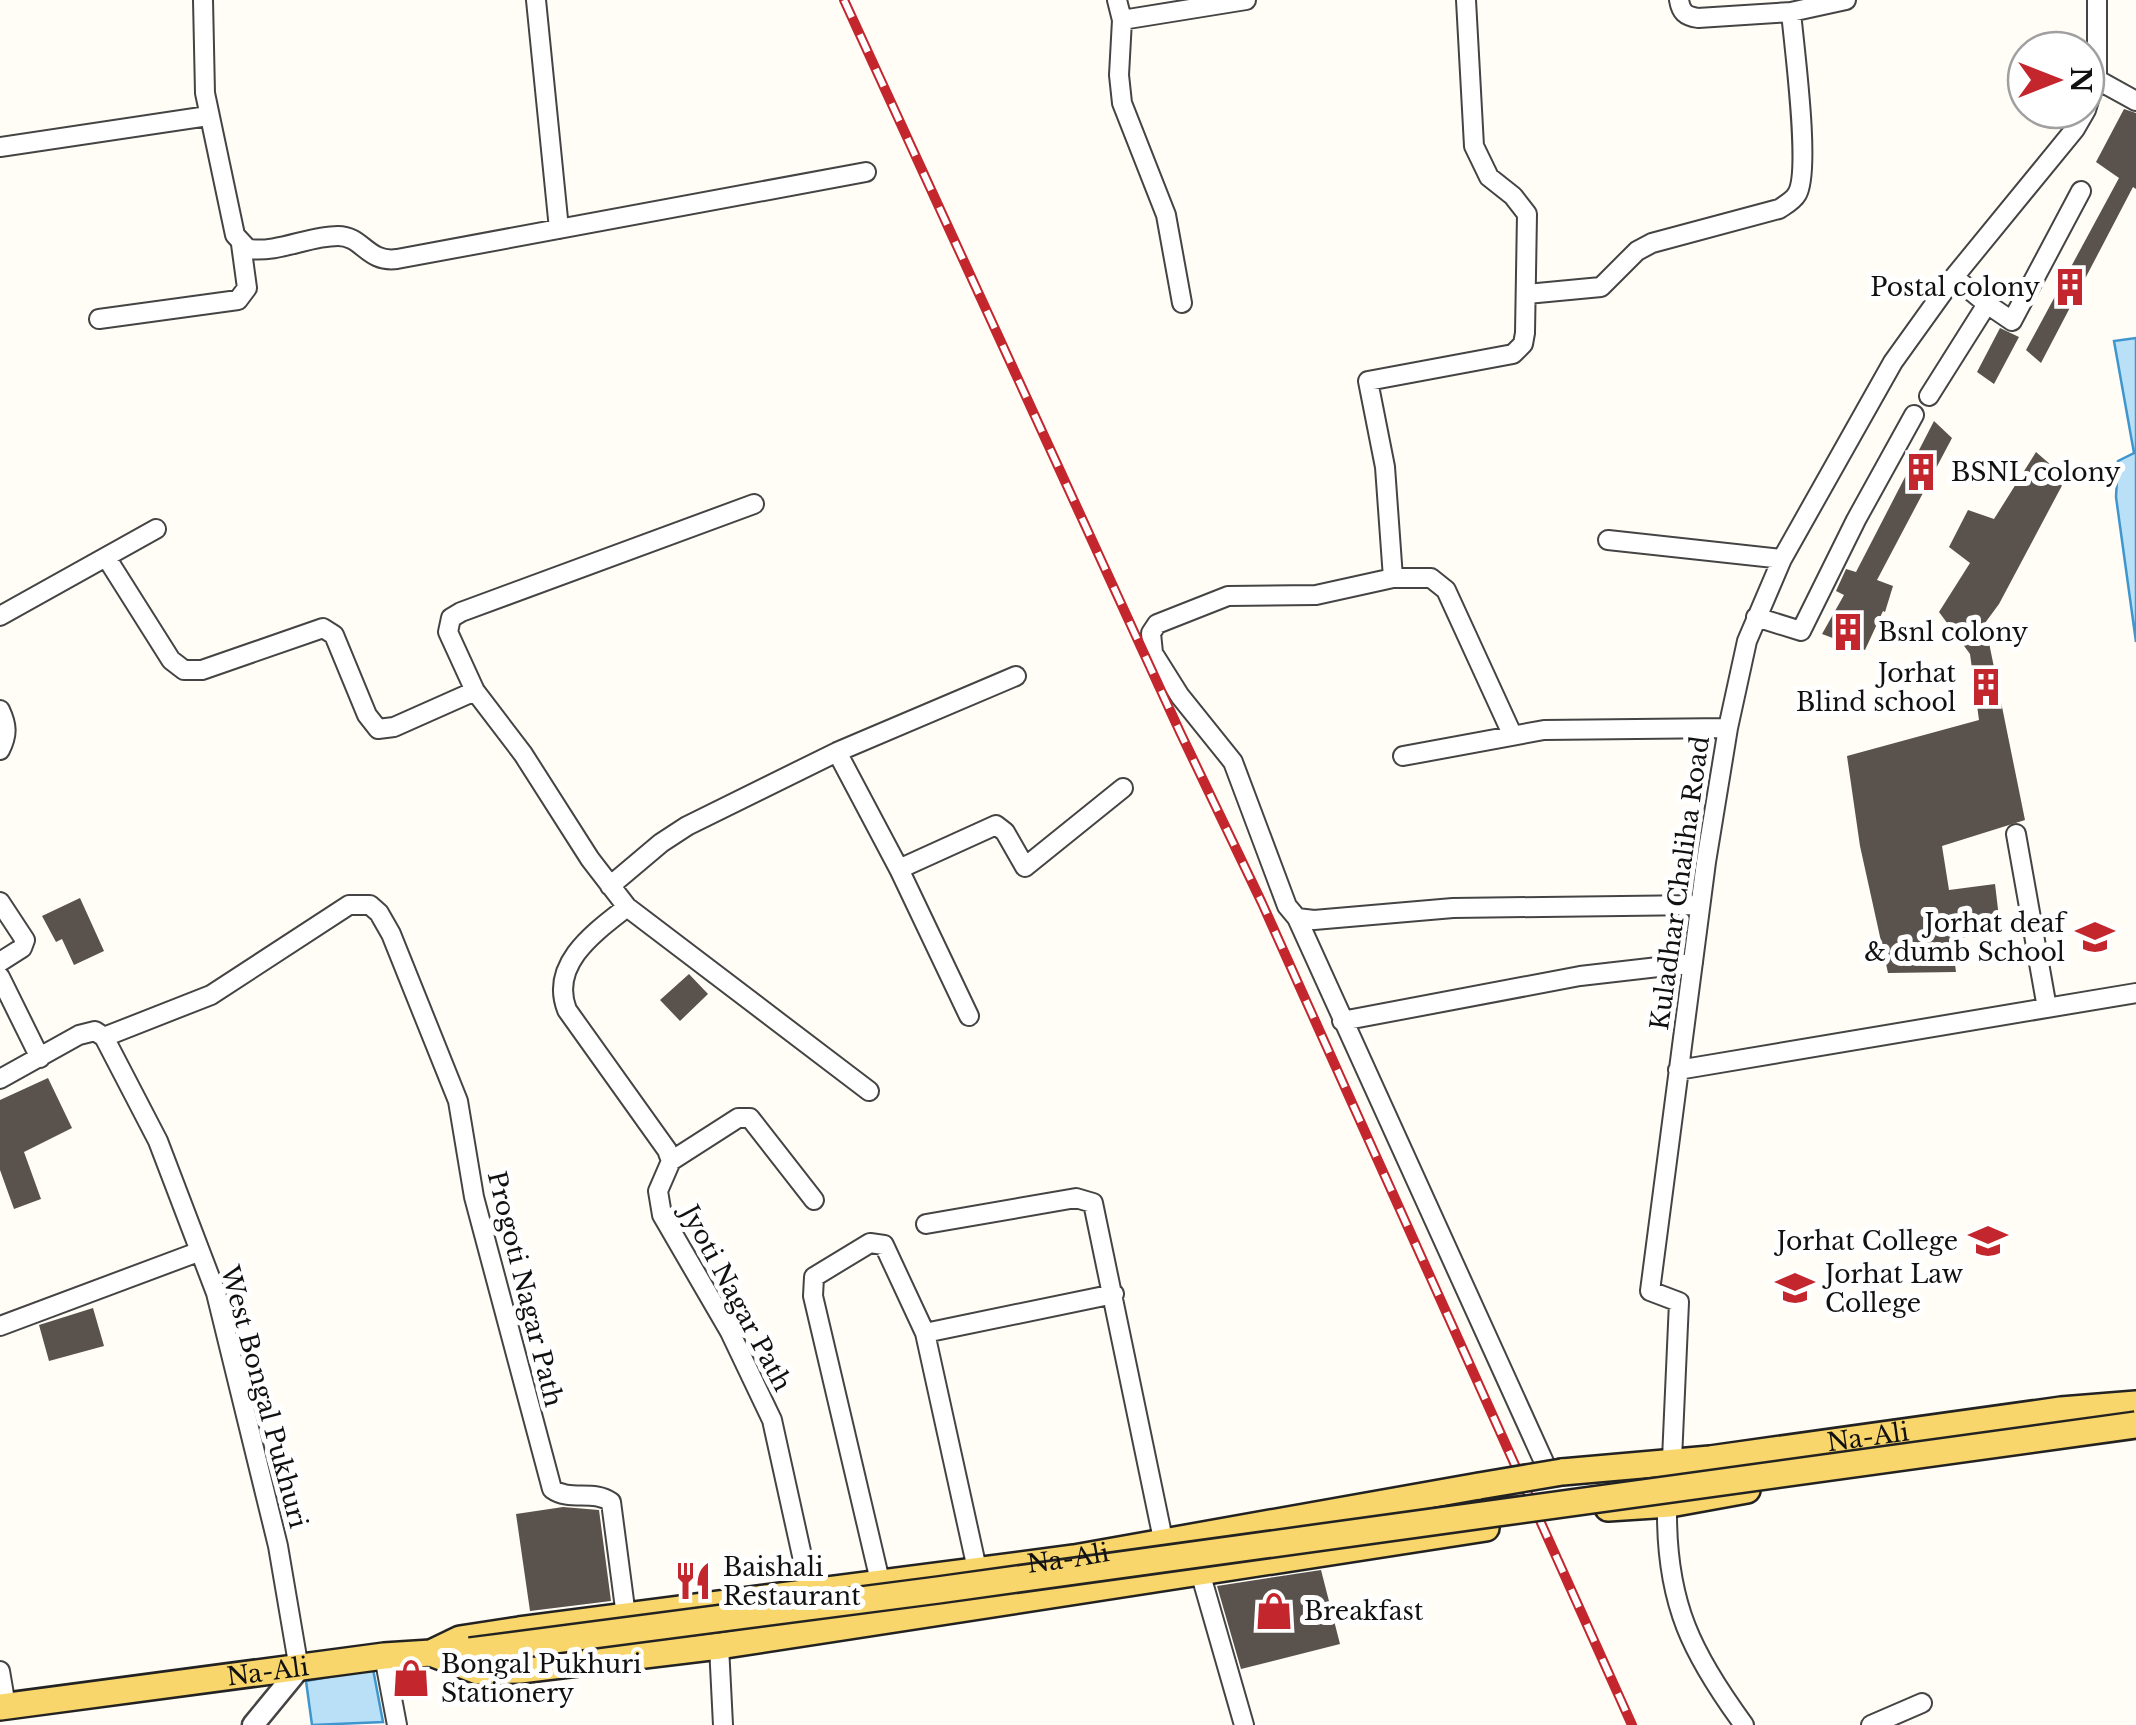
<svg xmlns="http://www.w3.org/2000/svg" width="2136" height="1725" font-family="'Libre Baskerville',serif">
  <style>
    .water { fill: #b9e0f7; stroke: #3f96cf; stroke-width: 2.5 }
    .building { fill: #5a524d }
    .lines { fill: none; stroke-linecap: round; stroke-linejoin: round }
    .minor-casing { stroke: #444; stroke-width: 22 }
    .tertiary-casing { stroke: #444; stroke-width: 25 }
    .primary-casing { stroke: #222; stroke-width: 30 }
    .minor { stroke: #fff; stroke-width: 18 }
    .tertiary { stroke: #fff; stroke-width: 20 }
    .primary { stroke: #f9d66b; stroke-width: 25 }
    .rail-casing { stroke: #c4262e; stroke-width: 10 }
    .rail { stroke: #fff; stroke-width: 6; stroke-dasharray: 19; stroke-linecap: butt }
    .primary-bridge-casing { stroke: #222; stroke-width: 30; stroke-linecap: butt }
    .primary-bridge { stroke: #f9d66b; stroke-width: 25 }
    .labels { text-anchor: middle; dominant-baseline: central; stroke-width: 10; stroke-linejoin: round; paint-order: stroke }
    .poi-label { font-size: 25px; fill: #111; stroke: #fff; text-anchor: start }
    .street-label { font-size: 25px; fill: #111; stroke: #fff }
  </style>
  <rect width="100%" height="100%" fill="#fffdf5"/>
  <!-- water -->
  <path class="water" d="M2136,338V642L2116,497L2118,461L2134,453L2114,341Z
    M373,1669L383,1722L312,1725L306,1681Z"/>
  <!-- building -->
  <path class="building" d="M2124,109L2136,113V189L2133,187L2041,363L2026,350L2119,178L2096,162Z
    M2000,328L2019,337L1994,384L1977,372Z
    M1934,421L1952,438L1877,580L1893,586L1885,612L1883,611L1865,650L1822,634L1844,595L1836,591L1846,569L1856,572Z
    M2036,452L2066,478L1999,604L1985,623L2025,820L1942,846L1949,890L1995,884L2000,926L1952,941L1956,972L1888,973L1860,846L1847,756L1979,720L1970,654L1939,612L1970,563L1949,547L1968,510L1994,519Z
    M80,898L104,951L74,965L62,939L56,942L42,916Z
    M689,974L708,994L680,1021L660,1000Z
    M48,1078L72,1128L24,1152L41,1199L14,1209L0,1170V1100Z
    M93,1308L104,1346L49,1361L39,1325Z
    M563,1507L599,1510L611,1601L530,1611L516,1514Z
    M1321,1570L1340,1644L1241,1669L1217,1586Z"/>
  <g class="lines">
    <!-- minor casing -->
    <g class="minor-casing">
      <path id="minor" d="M203,0L205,93L235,235L248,249C279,253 308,236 338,236C363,236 367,263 397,259L866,172
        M536,0L559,229
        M1117,0L1122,20L1119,75L1122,103L1166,215L1182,303
        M1679,0C1681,12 1685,16 1698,18L1791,12L1846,0
        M1122,20L1246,0
        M2096,79L2136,101
        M2086,110L2097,74V0
        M0,147L208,116
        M1527,294L1601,287L1637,251L1652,243L1779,209C1785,205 1793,201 1797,194C1811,171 1794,46 1791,12
        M1987,304L2012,321L2081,191
        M99,319L238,300L247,288L241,244
        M1929,396L1987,304L1954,277
        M754,504L461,612L451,618L448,632L475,691L523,754L590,859L627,907L869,1091
        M1608,540L1782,559
        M106,557L171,660L184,670H202L323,628L334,635L367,715L378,729L394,727L475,691
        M1393,578L1385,467L1368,381L1513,354L1523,344L1525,333L1527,214L1513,196L1489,177L1474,146L1466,0
        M0,616L156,529
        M1756,617L1801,631L1856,520L1914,415
        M0,710C7,725 8,734 0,750
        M1512,734L1446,590L1431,578H1393L1316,595L1228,596L1157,624L1151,633L1153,653L1180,696L1233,762L1287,906L1297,918L1314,920L1453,908L1700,905
        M837,752L1016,676
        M1403,756L1544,730L1728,728
        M2016,834L2047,1008
        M899,869L996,825L1005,832L1025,867L1123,788
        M610,886L661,843L687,826L837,752L899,869L969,1016
        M0,902L25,940L22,948L0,962
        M627,907C595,932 549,964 567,1010L667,1150L671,1161L658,1191L662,1215L730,1332L772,1420L810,1592
        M1297,918L1549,1473
        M0,977L40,1058
        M1342,1021L1580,976L1693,963
        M104,1037L158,1141L216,1293L278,1546L299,1669
        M1678,1070L2136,993
        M0,1079L79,1035L95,1031L104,1037L211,995L349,905H370L379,913L391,934L458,1101L474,1197L552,1489C570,1502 593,1489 611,1502L626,1616
        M671,1161L738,1118H750L814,1200
        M926,1224L1076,1198L1093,1203L1164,1544
        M0,1326L198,1252
        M977,1569L925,1333L1114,1294
        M1200,1572L1244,1725
        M880,1581L813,1296L814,1277L870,1243L884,1245L925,1333
        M719,1646L723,1725
        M384,1656L397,1725
        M0,1671L6,1706
        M1744,1725C1692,1654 1667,1604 1667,1514L1670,1504L1679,1302L1650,1291L1706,862L1728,728L1747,641L1782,559L1893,362L1954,277L2075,129L2086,110
        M1871,1725L1922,1703"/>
    </g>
    <!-- tertiary casing -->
    <g class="tertiary-casing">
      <path id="tertiary" d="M253,1725L299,1669"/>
    </g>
    <!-- primary casing -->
    <g class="primary-casing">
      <g id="primary">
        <path id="s1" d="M1562,1472L1710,1459L2061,1410L2136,1404"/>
        <path d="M1608,1508L1670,1504L1747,1490"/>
        <path d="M431,1653L478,1671L520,1670L719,1646L1486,1528"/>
        <path id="s2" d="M0,1707L384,1656L431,1653L460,1639L519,1630L1074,1558L1479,1486"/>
      </g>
    </g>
    <!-- minor -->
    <use href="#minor" class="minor"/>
    <!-- tertiary -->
    <use href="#tertiary" class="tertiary"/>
    <!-- primary -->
    <use href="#primary" class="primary"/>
    <!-- rail casing -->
    <g class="rail-casing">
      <path id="rail" d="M844,0L1180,732L1262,903L1632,1725"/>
    </g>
    <!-- rail -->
    <use href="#rail" class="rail"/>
    <!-- primary-bridge casing -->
    <g class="primary-bridge-casing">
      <path id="primary-bridge" d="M1479,1486L1562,1472
        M470,1651L938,1590L2136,1425"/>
    </g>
    <!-- primary-bridge -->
    <use href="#primary-bridge" class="primary-bridge"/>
  </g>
  <!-- icons -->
  <defs>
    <g id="building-bare" transform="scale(3)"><path d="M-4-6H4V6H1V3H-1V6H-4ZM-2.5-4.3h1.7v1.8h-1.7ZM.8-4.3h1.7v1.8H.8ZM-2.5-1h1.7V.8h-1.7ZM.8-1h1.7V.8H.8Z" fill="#c4262e" stroke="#fff" stroke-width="2.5" paint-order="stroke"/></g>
    <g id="school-bare" transform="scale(3)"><path d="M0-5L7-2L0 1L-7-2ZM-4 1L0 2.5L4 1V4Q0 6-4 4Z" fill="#c4262e" stroke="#fff" stroke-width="2.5" paint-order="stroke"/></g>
    <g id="university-bare" transform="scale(3)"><path d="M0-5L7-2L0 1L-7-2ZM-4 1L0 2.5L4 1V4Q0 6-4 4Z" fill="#c4262e" stroke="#fff" stroke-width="2.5" paint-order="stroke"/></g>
    <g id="restaurant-bare" transform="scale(3)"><path d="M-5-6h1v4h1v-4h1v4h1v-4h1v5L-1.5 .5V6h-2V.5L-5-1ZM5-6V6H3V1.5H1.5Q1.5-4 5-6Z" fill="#c4262e" stroke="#fff" stroke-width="2.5" paint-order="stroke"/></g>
    <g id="shop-bare" transform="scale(3)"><path d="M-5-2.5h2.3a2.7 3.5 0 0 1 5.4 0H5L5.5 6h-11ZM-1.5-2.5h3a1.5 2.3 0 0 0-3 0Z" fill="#c4262e" stroke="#fff" stroke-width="2.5" paint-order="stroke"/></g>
  </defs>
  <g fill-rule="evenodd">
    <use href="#building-bare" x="2070" y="287"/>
    <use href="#building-bare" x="1921" y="472"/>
    <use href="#building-bare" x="1848" y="632"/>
    <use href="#building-bare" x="1986" y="687"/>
    <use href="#school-bare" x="2095" y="937"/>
    <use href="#university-bare" x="1988" y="1241"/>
    <use href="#university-bare" x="1795" y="1288"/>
    <use href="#restaurant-bare" x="693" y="1581"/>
    <use href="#shop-bare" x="1274" y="1611"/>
    <use href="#shop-bare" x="411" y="1678"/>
  </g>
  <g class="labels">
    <!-- poi labels -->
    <g class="poi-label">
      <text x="2040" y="287" text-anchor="end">Postal colony</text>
      <text x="1951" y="472">BSNL colony</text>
      <text x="1878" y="632">Bsnl colony</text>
      <text x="1956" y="673" text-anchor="end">Jorhat<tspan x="1956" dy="29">Blind school</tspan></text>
      <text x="2065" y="923" text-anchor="end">Jorhat deaf<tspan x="2065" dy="29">&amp; dumb School</tspan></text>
      <text x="1958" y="1241" text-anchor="end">Jorhat College</text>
      <text x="1825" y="1274">Jorhat Law<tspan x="1825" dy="29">College</tspan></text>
      <text x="723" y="1567">Baishali<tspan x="723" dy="29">Restaurant</tspan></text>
      <text x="1304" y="1611">Breakfast</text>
      <text x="441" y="1664">Bongal Pukhuri<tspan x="441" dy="29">Stationery</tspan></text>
    </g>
    <!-- street labels -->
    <g class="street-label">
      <text transform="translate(1680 883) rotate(-82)">Kuladhar Chaliha Road</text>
      <text transform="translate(525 1289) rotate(76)">Progoti Nagar Path</text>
      <text transform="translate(736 1298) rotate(62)">Jyoti Nagar Path</text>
      <text transform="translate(264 1397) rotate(75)">West Bongal Pukhuri</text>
      <text stroke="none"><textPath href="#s1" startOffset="308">Na-Ali</textPath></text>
      <text stroke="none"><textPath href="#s2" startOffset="1080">Na-Ali</textPath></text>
      <text stroke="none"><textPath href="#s2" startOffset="270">Na-Ali</textPath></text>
    </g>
  </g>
  <!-- north arrow -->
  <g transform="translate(2056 80) rotate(90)"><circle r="48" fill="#ffffff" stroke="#a0a0a0" stroke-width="2.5"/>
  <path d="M0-8L18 38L0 25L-18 38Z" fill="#c4262e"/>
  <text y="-15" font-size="28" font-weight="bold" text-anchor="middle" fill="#111111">N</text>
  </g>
</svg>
